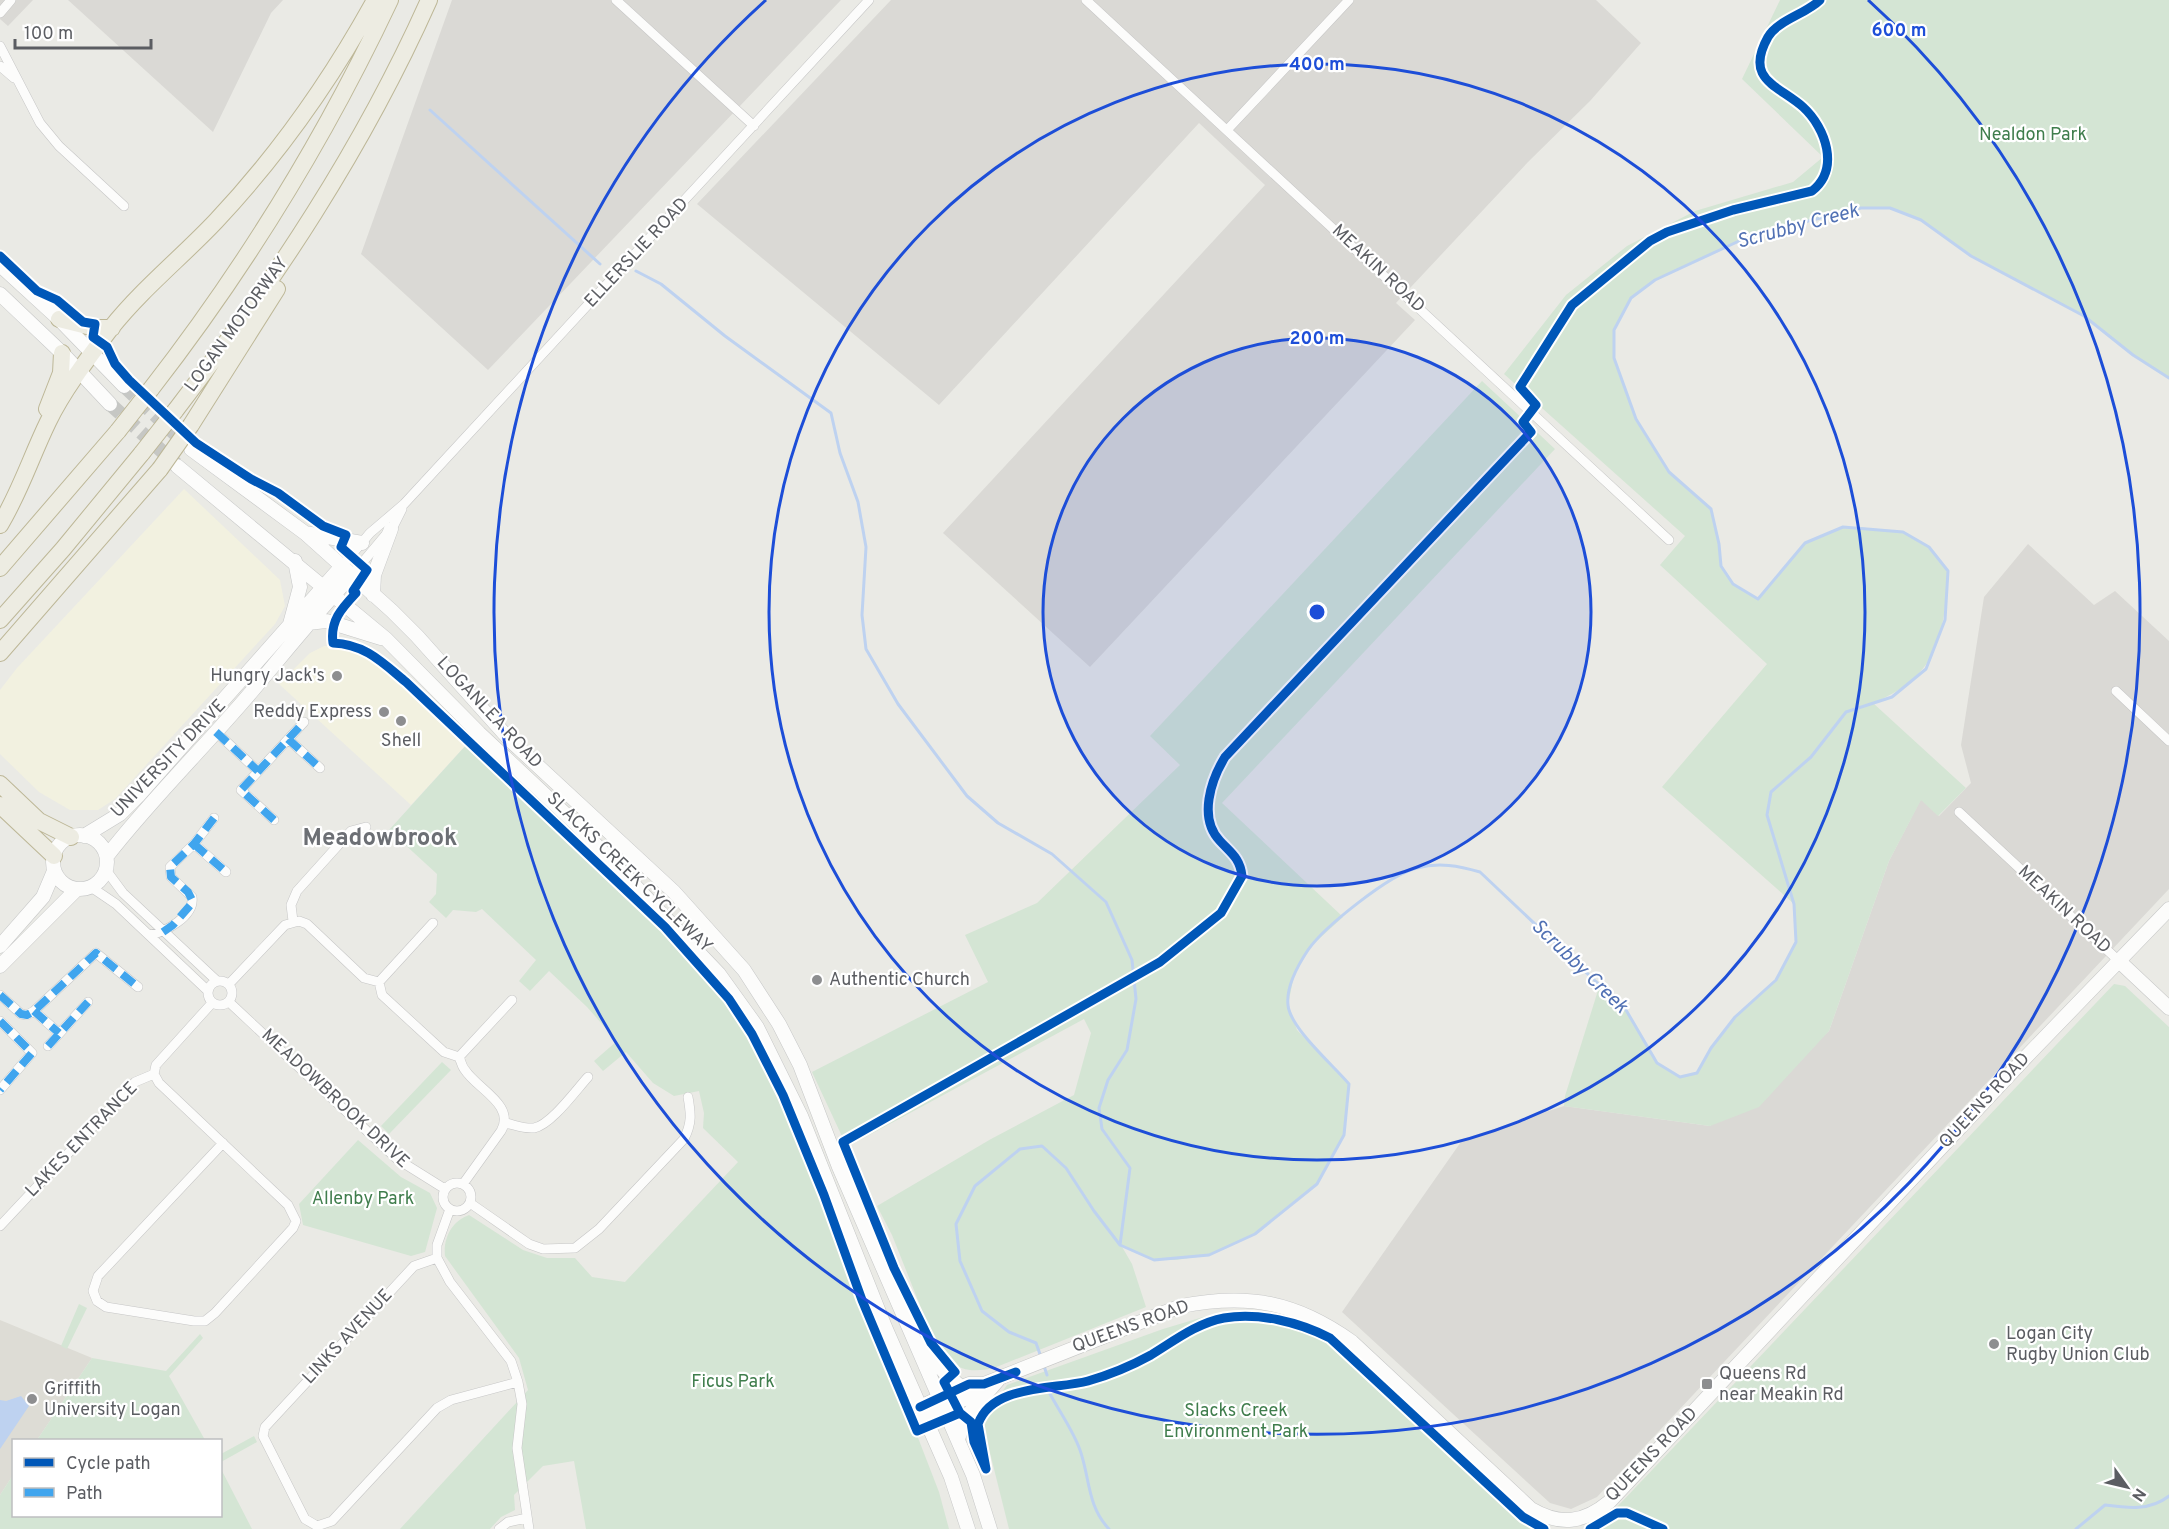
<svg xmlns="http://www.w3.org/2000/svg" width="2169" height="1529" font-family="Overpass,sans-serif">
  <style>
    .commercial { fill: #f2f1e0 }
    .industrial { fill: #dad9d5 }
    .education { fill: #dddcd5 }
    .green { fill: #d4e5d4 }
    .water { fill: #bed2f0 }
    .lines { fill: none; stroke-linecap: round; stroke-linejoin: round }
    .stream { stroke: #bed2f0; stroke-width: 3 }
    .secondary-tunnel { stroke: #c6c7c4; stroke-width: 14; stroke-dasharray: 14 7; stroke-linecap: butt }
    .street-casing { stroke: #c6c6c6; stroke-width: 10 }
    .secondary-casing { stroke: #c6c7c7; stroke-width: 15 }
    .highway-casing { stroke: #bdb797; stroke-width: 18 }
    .street { stroke: #fcfcfb; stroke-width: 9 }
    .secondary { stroke: #fcfcfb; stroke-width: 14 }
    .highway { stroke: #edece2; stroke-width: 16 }
    .highway-bridge-casing { stroke: #bdb797; stroke-width: 18; stroke-linecap: butt }
    .highway-bridge { stroke: #edece2; stroke-width: 16 }
    .quiet { stroke: #40a5ee; stroke-width: 8; stroke-dasharray: 15 8; stroke-linecap: butt }
    .cycleway-casing { stroke: #fff; stroke-width: 13 }
    .cycleway { stroke: #0057b8; stroke-width: 9 }
    .ring { fill: none; stroke: #1d4ed8; stroke-width: 3 }
    .poi-dot { fill: #8d8e90; stroke: #fff; stroke-width: 2 }
    .labels { text-anchor: middle; dominant-baseline: central; stroke-width: 4.5; stroke-linejoin: round; paint-order: stroke }
    .park-label { font-size: 18px; fill: #3f7d4c; stroke: #fff }
    .street-label { font-size: 18px; fill: #5b5d62; stroke: #fff }
    .poi-label { font-size: 18px; fill: #5b5d62; stroke: #fff; text-anchor: start }
    .water-label { font-size: 20px; font-style: italic; fill: #5171b4; stroke: #fff }
    .district-label { font-size: 24px; font-weight: bold; fill: #6c6f74; stroke: #fff }
    .centre { fill: #1d4ed8; stroke: #fff; stroke-width: 3 }
    .ring-label { font-size: 18px; text-anchor: middle; font-weight: bold; fill: #1d4ed8; stroke: #fff; stroke-width: 4.5; stroke-linejoin: round; paint-order: stroke }
  </style>
  <rect width="100%" height="100%" fill="#eaeae5"/>
  <!-- commercial -->
  <path class="commercial" d="M184,489L280,580L285,606L275,624L115,799L98,810H70L39,792L0,754V690L17,668Z
    M340,645L358,649L371,657L467,744L411,805L279,684L310,653L324,646Z"/>
  <!-- industrial -->
  <path class="industrial" d="M0,0H33L8,26L0,19Z
    M68,0H283L271,13L213,132Z
    M452,0H841L488,370L361,254Z
    M891,0H1596L1641,43L1590,101L1528,162L1396,303L1415,320L1090,667L943,533L1265,185L1199,123L939,405L697,204Z
    M2028,544L2094,605L2115,591L2169,641V889L1597,1497L1571,1509L1550,1503L1342,1312L1463,1139L1564,1106L1710,1126L1829,1031L1889,861L1921,799L1939,816L1971,783L1961,745L1984,597Z"/>
  <!-- education -->
  <path class="education" d="M0,1320L92,1358L37,1440H14L13,1475L0,1495Z"/>
  <!-- green -->
  <path class="green" d="M1780,0H2169V378L2133,355L2084,316L1971,256L1921,220L1890,208H1861L1752,235L1655,280L1631,298L1614,330V358L1636,419L1669,472L1711,509L1719,544L1721,566L1733,584L1758,598L1805,543L1843,527L1903,532L1929,547L1948,571C1944,636 1939,676 1873,703L1966,788L1938,816L1921,800L1889,861L1829,1031L1759,1107L1710,1126L1564,1106L1565,1096L1600,984L1626,1010L1657,1063L1680,1077L1697,1073L1711,1048L1735,1017L1776,980L1796,942L1794,904L1662,787L1767,664L1660,565L1685,536L1504,374L1566,295L1627,246L1695,211L1793,182L1823,157L1742,79Z
    M1482,381L1555,449L1222,803L1343,917L1309,948L1295,970L1288,1005L1297,1030L1349,1084L1344,1135L1317,1184L1255,1234L1209,1255L1176,1260H1154L1121,1245L1132,1264L1146,1307L994,1368C961,1375 950,1366 933,1338L892,1235L877,1206L991,1139L1074,1095L1091,1033L1084,1019L847,1147L812,1072L988,982L965,935L1037,903L1180,765L1150,736Z
    M467,744L677,943L719,993L753,1047L789,1123L795,1125L875,1343L915,1430L939,1492L949,1529H586L574,1461L543,1466L514,1495L515,1510L501,1517L490,1529H400L528,1390L519,1358L445,1256C443,1238 452,1221 469,1215L523,1250L547,1258H575L592,1277L625,1282L738,1162L703,1128L704,1113L699,1091L674,1096L653,1083L626,1052L603,1071L594,1061L617,1041L587,1007L549,971L530,991L519,981L536,960L482,909L476,912L453,910L446,918L429,902L436,894L437,874L389,830Z
    M2114,984L2125,986L2169,1027V1529H1596Z
    M442,1062L451,1070L389,1134L381,1126Z
    M358,1140L401,1177L430,1193L437,1208L425,1252L411,1256L303,1225L299,1204Z
    M79,1304L87,1308L67,1349L61,1346Z
    M1234,1313L1308,1327L1331,1339L1534,1529H1009L982,1421L1007,1385L1163,1329L1203,1317Z
    M200,1334L203,1338L169,1376L205,1440H37L92,1358L166,1371Z
    M254,1436L257,1442L221,1462V1454Z
    M221,1469L252,1529H0V1495L13,1475L14,1516H220Z"/>
  <!-- water -->
  <path class="water" d="M21,1396L29,1406L0,1449V1400L6,1401Z"/>
  <g class="lines">
    <!-- stream -->
    <path class="stream" d="M430,110L600,264
      M636,271L661,284L725,336L831,413L840,453L858,502L866,547L862,615L866,649L898,704L967,796L998,823L1052,854L1106,902L1132,960L1136,999L1127,1050L1108,1080L1099,1108L1102,1129L1130,1168L1120,1245
      M1041,1357L1036,1343L1009,1332L982,1311L960,1261L956,1224L975,1186L1020,1149L1042,1146L1066,1168L1094,1211L1120,1245L1154,1260L1209,1255L1255,1234L1317,1184L1344,1135L1349,1084C1333,1065 1290,1028 1288,1005C1286,987 1298,965 1308,950C1324,927 1390,874 1417,868C1439,862 1459,866 1480,872L1626,1010L1657,1063L1680,1077L1697,1073L1711,1048L1735,1017L1776,980L1796,942L1794,904L1767,815L1771,792L1811,757L1846,712L1892,697L1926,669L1945,620L1948,571L1929,547L1903,532L1843,527L1805,543L1758,599L1733,584L1721,566L1719,544L1711,509L1669,472L1636,419L1614,358V330L1631,298L1655,280L1752,235L1861,208H1890L1921,220L1971,256L2084,316L2133,355L2169,378
      M1043,1363L1047,1375
      M1049,1392C1059,1411 1073,1430 1080,1450C1090,1478 1087,1506 1109,1529
      M2076,1529L2105,1505C2128,1508 2150,1511 2169,1496"/>
    <!-- secondary-tunnel -->
    <path class="secondary-tunnel" d="M124,386L188,446
      M110,404L176,464"/>
    <!-- street casing -->
    <g class="street-casing">
      <path id="street" d="M616,0L754,126
        M1086,0L1669,540
        M0,13L11,0
        M0,46L40,123L59,146L124,206
        M0,66L14,78
        M1227,130L1349,0
        M342,566L370,533L404,504L869,0
        M352,575L394,525L402,509
        M2116,691L2169,741
        M216,732L258,771
        M288,739L320,768
        M1959,812L2120,962
        M274,820L241,790L304,722
        M194,844L226,872
        M106,870L123,893L217,981
        M91,887L116,904L208,991
        M293,921L291,905L297,891L351,831L366,827
        M150,935C165,932 195,916 192,897L171,877L170,867L194,844L214,818
        M208 993a12 12 0 1 1 24 0a12 12 0 1 1-24 0Z
        M379,982L433,923
        M229,984L285,925L299,921L307,924L364,978L379,982L382,995L444,1052L459,1057C461,1061 462,1067 465,1070C477,1089 516,1105 501,1131L463,1184
        M0,995L21,1014L27,1015L34,1011L96,953L138,987
        M229,1002L397,1159L445,1189
        M34,1011L59,1033
        M0,1021L32,1053L0,1090
        M48,1046L88,1002
        M459,1057L512,1000
        M154,1074L159,1083L288,1205L296,1221L293,1228L215,1313L205,1321H194L106,1307L97,1301L93,1291L98,1276L223,1143
        M506,1123C515,1125 524,1129 534,1128C551,1125 576,1090 588,1077
        M443 1197a14 14 0 1 1 28 0a14 14 0 1 1-28 0Z
        M470,1203L529,1244L543,1249L575,1248L599,1229L684,1139C692,1123 691,1114 688,1097
        M450,1209L437,1245V1258L450,1282L511,1361L518,1382L522,1404L517,1448L529,1529
        M0,1226L135,1082L154,1074L156,1065L212,1003
        M437,1258L414,1266L265,1427L263,1436L305,1519L317,1526L332,1521L437,1408L451,1400L518,1382
        M499,1529L508,1522L527,1518"/>
    </g>
    <!-- secondary casing -->
    <g class="secondary-casing">
      <path id="secondary" d="M0,265L59,319L124,386
        M0,294L62,353L110,404
        M191,449L305,533L392,611L417,636L511,741L674,892L744,970L779,1024L800,1065L839,1167L973,1475L990,1529
        M177,466L386,639L479,733L576,824L719,974L757,1027L801,1116L885,1327L951,1477L968,1529
        M305,533L362,543
        M373,595L374,575L391,529
        M308,623L326,621L381,638
        M290,624L300,587L295,561
        M53 862a27 27 0 1 1 54 0a27 27 0 1 1-54 0Z
        M84,836L120,814L138,796L342,566
        M107,856C152,798 205,747 253,690C285,652 317,612 352,575
        M0,946L43,897L54,871
        M2120,962L2169,1008
        M0,966L77,889
        M920,1344L946,1374L962,1388
        M920,1407L969,1384H984L1181,1306C1249,1293 1296,1302 1352,1342L1531,1509C1560,1526 1584,1523 1609,1502L2025,1058L2169,909
        M923,1416L974,1395L984,1384
        M958,1439L965,1418L998,1380"/>
    </g>
    <!-- highway casing -->
    <g class="highway-casing">
      <path id="highway" d="M59,319L95,328H112
        M151,389C245,268 325,138 390,0
        M47,409L61,373L62,353
        M175,411C274,282 363,148 429,0
        M191,425L277,289
        M0,525C20,492 31,457 48,422C64,389 89,357 111,328C142,289 182,257 216,221C279,154 331,80 375,0
        M0,568L118,431
        M0,620L63,549L142,453
        M0,653L160,469
        M0,784L39,821L71,837
        M0,805L54,856"/>
    </g>
    <!-- street -->
    <use href="#street" class="street"/>
    <!-- secondary -->
    <use href="#secondary" class="secondary"/>
    <!-- highway -->
    <use href="#highway" class="highway"/>
    <!-- highway-bridge casing -->
    <g class="highway-bridge-casing">
      <path id="highway-bridge" d="M118,431L151,389
        M142,453L175,411
        M160,469L191,425"/>
    </g>
    <!-- highway-bridge -->
    <use href="#highway-bridge" class="highway-bridge"/>
    <!-- quiet -->
    <path class="quiet" d="M216,732L258,771
      M288,739L320,768
      M274,820L241,790L304,722
      M194,844L226,872
      M163,932L173,925L193,902L188,892L171,877L170,867L194,844L214,818
      M0,995L21,1014L27,1015L34,1011L96,953L138,987
      M34,1011L59,1033
      M0,1021L32,1053L0,1090
      M48,1046L88,1002"/>
    <!-- cycleway casing -->
    <g class="cycleway-casing">
      <path id="cycleway" d="M0,256L37,291L57,300L83,322L95,324L93,337L107,347L115,364L129,380L196,443L251,479L278,493L323,526L346,535L341,547L367,570L353,591L356,593C341,609 330,621 333,643C365,644 383,663 406,682L665,927L729,999L752,1034L783,1095L824,1195L862,1300L917,1431L960,1413
        M920,1407L969,1384H984L1016,1372
        M1544,1529L1523,1517L1330,1338C1299,1322 1258,1312 1224,1318C1197,1323 1174,1341 1151,1355C1131,1366 1109,1375 1088,1381C1054,1390 992,1384 978,1424L986,1469L974,1442L971,1422L960,1413L944,1382L955,1372L931,1343L894,1268L843,1142L1160,962L1221,913L1242,876C1240,858 1231,853 1220,841C1198,818 1211,780 1225,757L1531,432L1523,422L1536,405L1520,387L1572,305L1650,241L1667,232L1733,210L1812,191C1840,169 1826,128 1803,107C1778,85 1744,80 1768,37C1778,20 1806,14 1820,0
        M1590,1529L1617,1513H1627L1663,1529"/>
    </g>
    <!-- cycleway -->
    <use href="#cycleway" class="cycleway"/>
  </g>
  <!-- distance rings -->
  <circle cx="1317" cy="612" r="274" fill="#1d4ed8" fill-opacity=".12"/>
  <g class="ring">
    <circle cx="1317" cy="612" r="274"/>
    <circle cx="1317" cy="612" r="548"/>
    <path d="M1868 0A823 823 0 1 1 766 0"/>
  </g>
  <!-- markers -->
  <g class="poi-dot">
    <circle cx="337" cy="676" r="6"/>
    <circle cx="384" cy="712" r="6"/>
    <circle cx="401" cy="721" r="6"/>
    <circle cx="817" cy="980" r="6"/>
    <circle cx="1994" cy="1344" r="6"/>
    <rect x="1701" y="1378" width="12" height="12" rx="3"/>
    <circle cx="32" cy="1399" r="6"/>
  </g>
  <g class="labels">
    <!-- park labels -->
    <g class="park-label">
      <text x="2033" y="135">Nealdon Park</text>
      <text x="363" y="1199">Allenby Park</text>
      <text x="733" y="1382">Ficus Park</text>
      <text x="1236" y="1411">Slacks Creek<tspan x="1236" dy="21">Environment Park</tspan></text>
    </g>
    <!-- street labels -->
    <g class="street-label">
      <text transform="translate(637 253) rotate(-47)">ELLERSLIE ROAD</text>
      <text transform="translate(1378 269) rotate(43)">MEAKIN ROAD</text>
      <text transform="translate(237 325) rotate(-54)">LOGAN MOTORWAY</text>
      <text transform="translate(489 713) rotate(47)">LOGANLEA ROAD</text>
      <text transform="translate(169 759) rotate(-46)">UNIVERSITY DRIVE</text>
      <text transform="translate(629 873) rotate(44)">SLACKS CREEK CYCLEWAY</text>
      <text transform="translate(2064 910) rotate(43)">MEAKIN ROAD</text>
      <text transform="translate(335 1099) rotate(43)">MEADOWBROOK DRIVE</text>
      <text transform="translate(1985 1101) rotate(-47)">QUEENS ROAD</text>
      <text transform="translate(82 1140) rotate(-46)">LAKES ENTRANCE</text>
      <text transform="translate(1131 1327) rotate(-20)">QUEENS ROAD</text>
      <text transform="translate(348 1337) rotate(-47)">LINKS AVENUE</text>
      <text transform="translate(1652 1455) rotate(-46)">QUEENS ROAD</text>
    </g>
    <!-- poi labels -->
    <g class="poi-label">
      <text x="325" y="676" text-anchor="end">Hungry Jack's</text>
      <text x="372" y="712" text-anchor="end">Reddy Express</text>
      <text x="401" y="741" text-anchor="middle">Shell</text>
      <text x="829" y="980">Authentic Church</text>
      <text x="2006" y="1334">Logan City<tspan x="2006" dy="21">Rugby Union Club</tspan></text>
      <text x="1719" y="1374">Queens Rd<tspan x="1719" dy="21">near Meakin Rd</tspan></text>
      <text x="44" y="1389">Griffith<tspan x="44" dy="21">University Logan</tspan></text>
    </g>
    <!-- water labels -->
    <g class="water-label">
      <text transform="translate(1798 227) rotate(-15)">Scrubby Creek</text>
      <text transform="translate(1579 967) rotate(44)">Scrubby Creek</text>
    </g>
    <!-- district labels -->
    <g class="district-label">
      <text x="380" y="839">Meadowbrook</text>
    </g>
  </g>
  <circle cx="1317" cy="612" r="9" class="centre"/>
  <g class="ring-label">
    <text x="1899" y="36">600 m</text>
    <text x="1317" y="70">400 m</text>
    <text x="1317" y="344">200 m</text>
  </g>
  <!-- legend -->
  <rect x="12" y="1439" width="210" height="78" fill="#ffffff" stroke="#bdbec0" stroke-width="1.5"/>
  <rect x="24" y="1458" width="30" height="9" fill="#0057b8" stroke="#bdbec0" stroke-width="1.5"/>
  <text x="66" y="1469" font-size="18" fill="#5b5d62">Cycle path</text>
  <rect x="24" y="1488" width="30" height="9" fill="#40a5ee" stroke="#bdbec0" stroke-width="1.5"/>
  <text x="66" y="1499" font-size="18" fill="#5b5d62">Path</text>
  <!-- north arrow -->
  <g transform="translate(2127 1487) rotate(124)" stroke="#ffffff" stroke-width="4.5" paint-order="stroke">
  <path d="M0-4.5L10 22L0 15L-10 22Z" fill="#5b5d62"/>
  <text y="-9" font-size="16" font-weight="bold" text-anchor="middle" fill="#5b5d62">N</text>
  </g>
  <!-- scale -->
  <path d="M15 39v9h136v-9" fill="none" stroke="#5b5d62" stroke-width="3"/>
  <text x="24" y="39" font-size="18" fill="#5b5d62" stroke="#ffffff" stroke-width="4.5" paint-order="stroke">100 m</text>
</svg>
